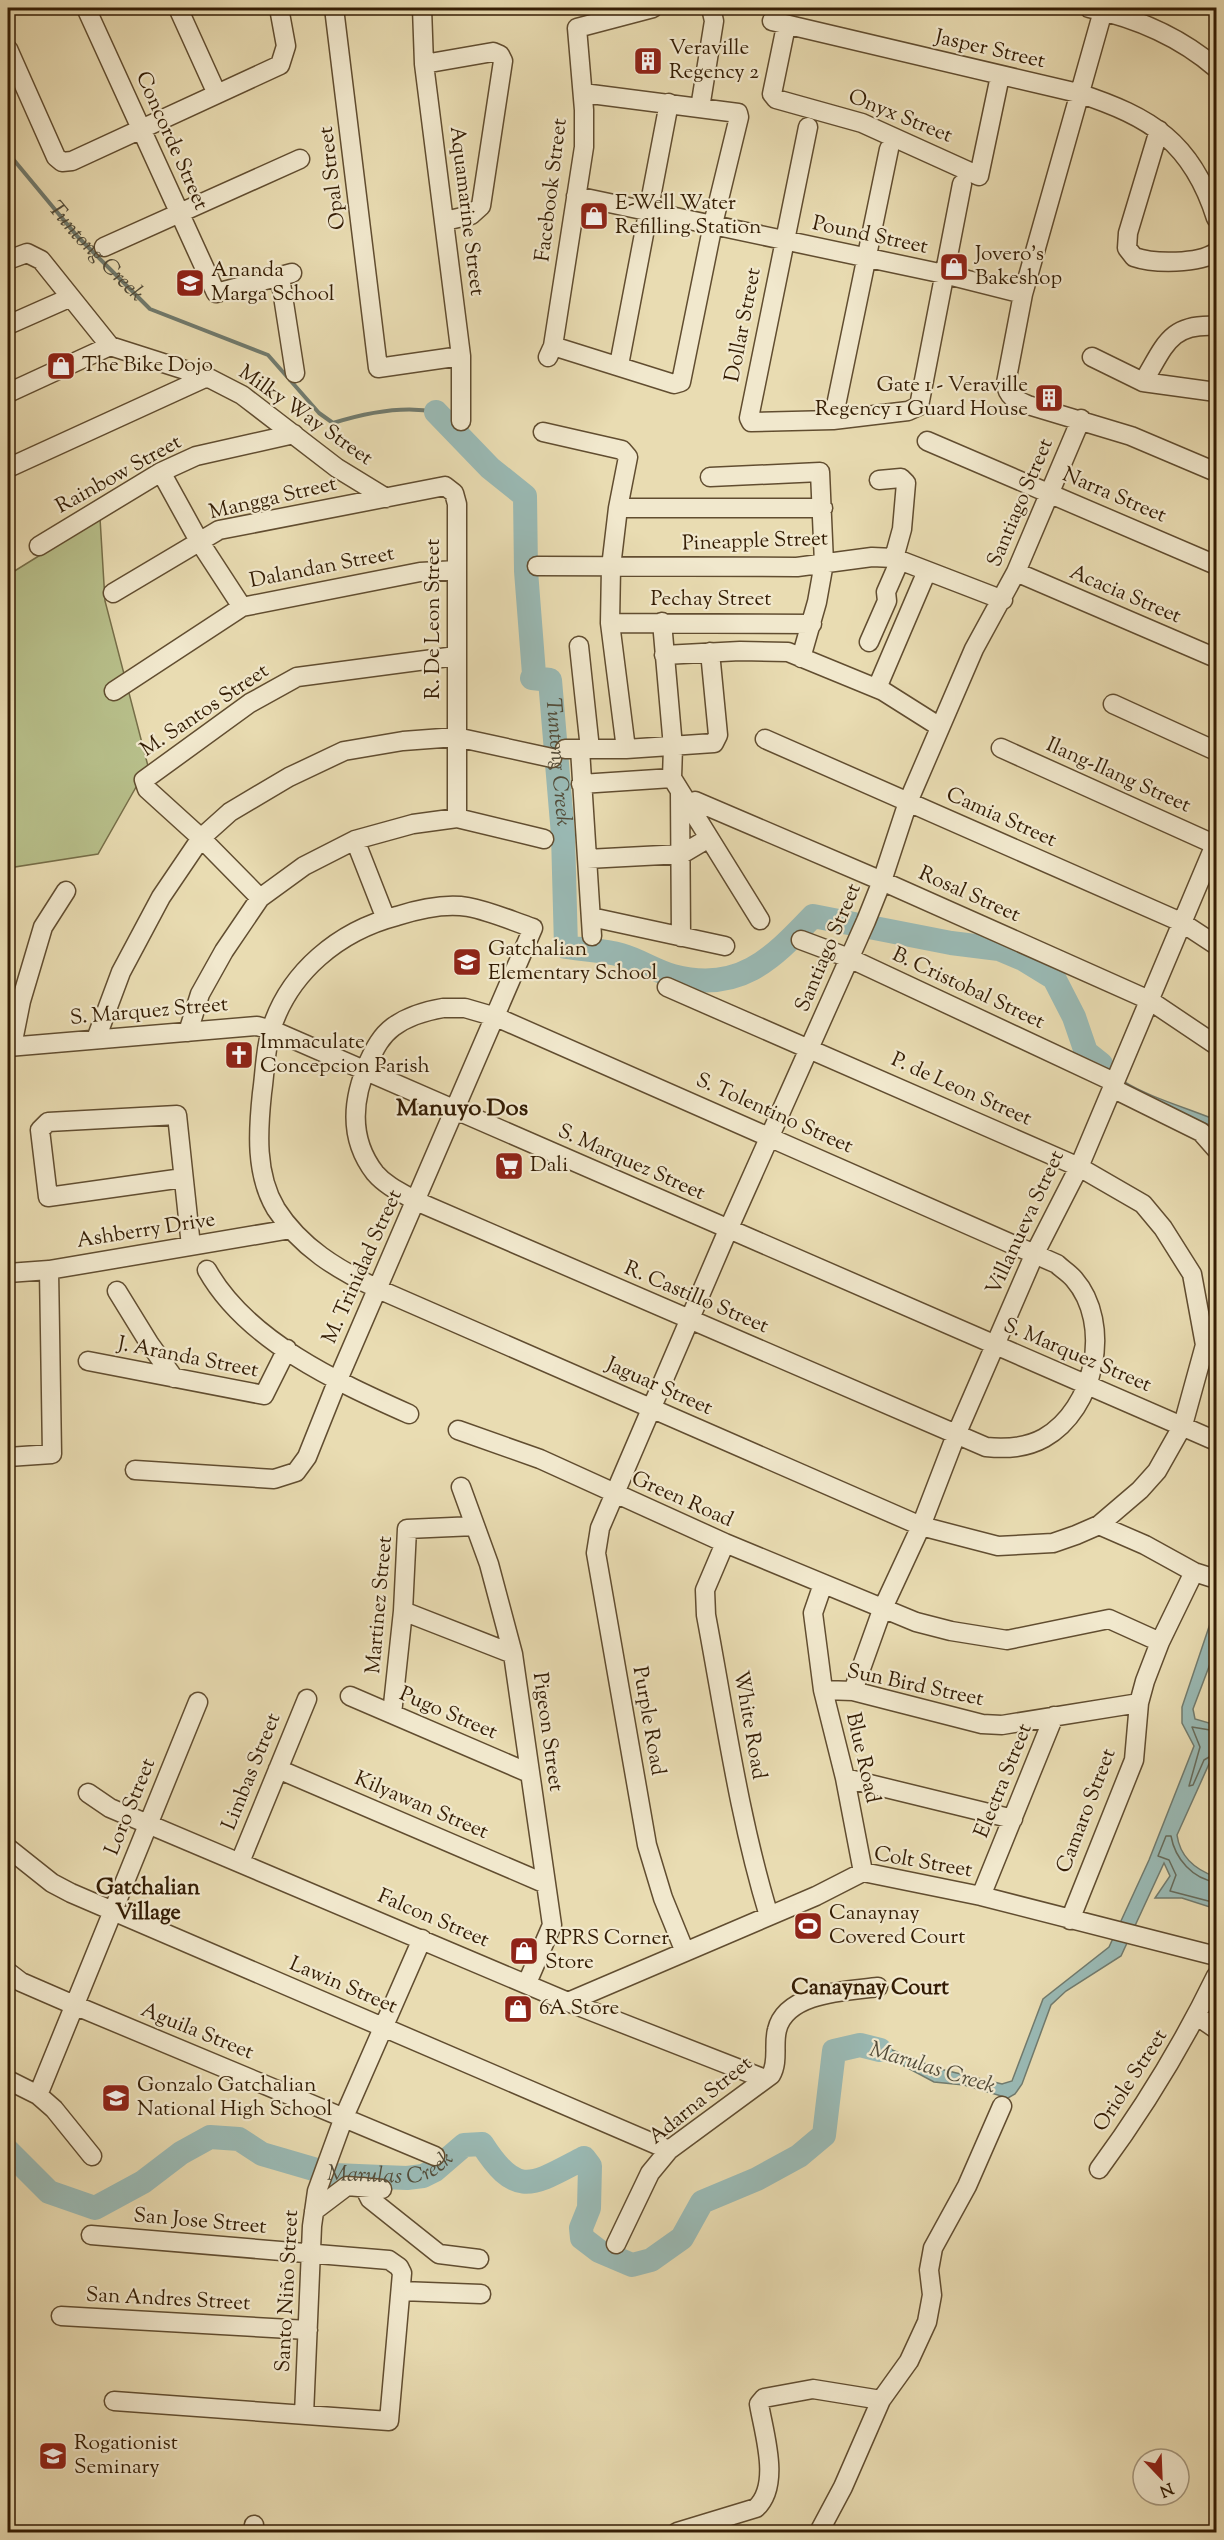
<svg xmlns="http://www.w3.org/2000/svg" width="1224" height="2540" font-family="'Sorts Mill Goudy',serif">
  <style>
    .green { fill: #b8c08b; stroke: #766e48; stroke-width: 1.5 }
    .water { fill: #9abab5; stroke: #717b6e; stroke-width: 1.5 }
    .lines { fill: none; stroke-linecap: round; stroke-linejoin: round }
    .shore { stroke: #676c5c; stroke-width: 1.5 }
    .stream { stroke: #717b6e; stroke-width: 4 }
    .river { stroke: #9abab5; stroke-width: 24 }
    .minor-casing { stroke: #614d30; stroke-width: 21 }
    .minor { stroke: #f1e8cd; stroke-width: 18 }
    .labels { text-anchor: middle; dominant-baseline: central; stroke-width: 4.5; stroke-linejoin: round; paint-order: stroke }
    .poi-label { font-size: 21px; fill: #341d04; stroke: #f1e8cd; text-anchor: start }
    .street-label { font-size: 21px; fill: #341d04; stroke: #f1e8cd }
    .water-label { font-size: 22px; font-style: italic; fill: #534c39; stroke: #f1e8cd }
    .neighbourhood-label { font-size: 22px; font-weight: bold; fill: #341d04; stroke: #f1e8cd }
    .quarter-label { font-size: 24px; font-weight: bold; fill: #341d04; stroke: #f1e8cd }
  </style>
  <rect width="100%" height="100%" fill="#e9dcb2"/>
  <filter id="stains"><feTurbulence type="fractalNoise" baseFrequency=".00333" numOctaves="4"/><feColorMatrix values="0 0 0 0 .2 0 0 0 0 .09 0 0 0 0 .02 0 0 0 .5 -.17"/></filter>
  <radialGradient id="worn" r=".72"><stop offset=".6" stop-color="#630" stop-opacity="0"/><stop offset="1" stop-color="#630" stop-opacity=".3"/></radialGradient>
  <!-- green -->
  <path class="green" d="M100,518L105,601L148,766L98,854L8,868V575Z"/>
  <!-- water -->
  <path class="water" d="M1123,1081C1148,1097 1187,1108 1216,1120V1128L1121,1088Z
    M1216,1606V1648L1193,1709L1195,1719L1216,1725V1757L1209,1764L1177,1835C1180,1857 1196,1870 1216,1877V1909L1182,1898H1155L1170,1876L1164,1863L1121,1956L1066,1991L1051,2005L1022,2084L1015,2094L1008,2098L964,2085L934,2082L876,2051L849,2049V2044L880,2045L936,2068L1002,2084L1012,2081L1043,1999L1109,1947L1149,1860L1194,1746L1182,1723V1707Z"/>
  <g class="lines">
    <!-- shore -->
    <path class="shore" d="M1216,1731L1192,1727L1200,1747L1189,1786L1193,1785L1204,1760L1216,1753
      M1216,1882C1193,1879 1175,1859 1171,1836H1166L1158,1856L1169,1860L1176,1875L1170,1891L1216,1903"/>
    <!-- stream -->
    <g class="stream">
      <path id="s1" d="M8,153L77,236L150,309L268,355L319,413L333,423C365,413 402,405 436,412"/>
      <path d="M1101,1064L1107,1071"/>
    </g>
    <!-- river -->
    <g class="river">
      <path id="s2" d="M436,412L490,468L525,496L526,571L534,674L532,678L550,680L563,835L566,947C584,950 604,950 621,955C639,960 655,971 673,976C739,993 771,960 813,916L951,943L999,949L1023,959L1054,978L1074,1017L1086,1052L1101,1064"/>
      <path id="s3" d="M8,2151L49,2192L95,2208L143,2182L181,2153L210,2137L239,2139L262,2154L334,2175L407,2178L423,2176L435,2170L464,2145L482,2144C517,2199 532,2185 584,2158L590,2166L589,2208L581,2228L582,2238L599,2251L632,2265L651,2260L682,2238L702,2202L757,2179L799,2156L824,2135L834,2051L860,2045L880,2050"/>
    </g>
    <!-- minor casing -->
    <g class="minor-casing">
      <path id="minor" d="M86,8L216,293L292,273
        M178,8L217,94
        M334,8L378,368L461,356
        M422,8L424,64L461,356V421
        M1089,8C1136,18 1180,37 1216,68
        M1103,11L1023,294L1006,383C1007,397 1016,400 1028,405L1131,436L1216,472
        M772,21L1078,93C1151,117 1192,142 1216,218
        M786,26L772,94L776,99L862,123L979,176L1000,76
        M8,49L56,157L62,162L72,161L280,65L286,46L279,8
        M424,64L493,52L500,55L503,61L481,206L471,215L445,221
        M700,108L714,21L711,8
        M808,127L749,418L751,422L833,420L908,411L919,406L962,184
        M1159,130L1128,233L1127,248L1134,257C1154,264 1199,264 1216,252
        M576,196L944,274L1023,294
        M104,247L300,159
        M8,260L27,253L41,260L110,346L207,377L242,395L337,468L386,498
        M280,277L295,373
        M8,325L69,298
        M553,346L674,384L681,382L713,224L739,117L738,113L583,93
        M548,357L553,346L584,147V110L577,28L653,8
        M1092,357L1143,382L1216,392
        M619,365L669,103
        M1143,382C1165,346 1169,323 1216,326
        M8,393L110,346
        M833,420L889,149
        M543,432L622,450L628,457L618,508L611,567L610,623L626,749
        M927,441L1216,565
        M8,468L207,377
        M161,472L199,541L242,607
        M710,477L820,472L824,563L817,602L801,658
        M879,480L901,478L906,483L902,529L894,558
        M618,508H823
        M39,546L161,472L196,456L294,434
        M537,566L797,567L872,557L894,558L1003,600
        M1016,572L1216,658
        M113,593L219,530L445,486L454,493L457,504V818
        M662,622L673,747L672,778
        M610,623L812,624
        M869,642L887,601L886,592L900,560
        M579,646L590,749
        M664,655L740,651L788,652L883,691L940,727
        M877,688L927,571
        M114,691L242,607L420,572L457,570
        M1113,704L1216,751
        M765,739L1181,922L1216,945
        M1001,748L1216,845
        M565,749H626L714,743L718,735L710,652
        M580,749L592,936
        M672,778L760,920
        M581,784L672,778
        M680,793L681,937
        M695,801L882,881L1149,1000L1216,1045
        M355,840L386,919
        M587,859L682,854L709,838
        M260,898L201,838L147,789L144,780L250,703L297,677L456,656
        M591,917L725,946
        M801,940L849,958L1114,1082
        M443,1008H465L496,1017L1057,1264C1062,1269 1069,1273 1074,1279C1113,1324 1095,1409 1044,1438C1026,1448 1007,1449 986,1447L416,1201C402,1193 386,1186 375,1173C348,1138 352,1099 369,1061C375,1048 381,1036 393,1027C408,1016 425,1011 443,1008Z
        M188,1032L200,994L224,951L260,898L304,866L355,840L413,824L457,818L544,839
        M96,1039L121,972L161,897L201,838L230,812L289,777L344,751L403,741L456,737L552,758
        M12,1046L21,1001L43,927L66,891
        M8,1047L257,1026L272,1030L1216,1441
        M1112,1088L1201,1132L1216,1149
        M183,1178L48,1197L40,1130L48,1122L177,1115L191,1246
        M207,1270C247,1341 337,1382 409,1414
        M8,1273L49,1270L291,1229
        M117,1291L149,1343L174,1378
        M88,1361L264,1395L287,1349
        M458,1430L540,1459L725,1543L916,1622L951,1631L1007,1640L1109,1619L1160,1642
        M8,1457L52,1454L49,1270
        M135,1470L274,1479L296,1472L307,1457L337,1382L533,928C512,921 490,911 468,907C445,903 419,909 397,916C339,931 289,972 271,1030C265,1050 265,1073 262,1093C258,1131 255,1174 276,1209C301,1248 337,1269 378,1289L921,1526L998,1546L1053,1543L1076,1535L1099,1525L1140,1490L1157,1471L1183,1425L1205,1345L1192,1274L1163,1228L1143,1204L1079,1167L667,987
        M461,1487L489,1564L513,1654L552,1925L527,1983
        M1099,1525L1145,1545L1194,1572L1216,1579
        M725,1543L705,1590L706,1615C725,1716 739,1818 769,1916
        M823,1584L813,1613L823,1690L845,1778L863,1872
        M403,1611L513,1654
        M823,1690L853,1691L982,1724L1002,1725L1139,1703
        M853,1691L882,1610L921,1526L956,1435L1035,1253L1079,1167L1216,842
        M350,1696L529,1773
        M392,1714L403,1611L407,1529L475,1526
        M278,1769L546,1884
        M845,1778L1013,1819
        M88,1793L110,1808L568,2002L765,2079
        M8,1848L52,1883L71,1893L669,2150
        M240,1862L307,1699
        M981,1896L1054,1716
        M1070,1920L1134,1760L1139,1703L1145,1681L1160,1642L1194,1572
        M685,1952L663,1898L647,1845L596,1553L600,1528L728,1230L866,921L882,881L908,802L974,649L1016,572L1081,419
        M8,1972L21,1982L74,2005L435,2156
        M568,2002L816,1896L863,1872L981,1896L1216,1956
        M1197,2016L1216,2029
        M8,2080L38,2095L54,2109L92,2156
        M38,2095L198,1702
        M1099,2169C1144,2108 1183,2044 1216,1976
        M364,2187L370,2199L439,2254L479,2259
        M314,2211L347,2186L382,2189
        M91,2235L389,2260L399,2267L402,2273L389,2421L114,2401
        M616,2244L650,2173L669,2150L771,2075C779,2061 773,2045 777,2030C786,1992 847,1991 878,1987
        M401,2291L481,2294
        M61,2316L308,2330
        M304,2415L312,2226L317,2191L344,2117L422,1939
        M253,2532L254,2525
        M677,2532L756,2508C781,2485 764,2434 759,2404L764,2398L813,2389L881,2400
        M819,2532L843,2487L881,2400L909,2361L927,2322L932,2295L929,2270L933,2248L967,2186L1002,2106"/>
    </g>
    <!-- minor -->
    <use href="#minor" class="minor"/>
  </g>
  <!-- icons -->
  <defs>
    <g id="building-square" transform="scale(1.5)"><rect x="-9" y="-9" width="18" height="18" rx="4" fill="#8f2418" stroke="#f1e8cd"/><path d="M-4-6H4V6H1V3H-1V6H-4ZM-2.5-4.3h1.7v1.8h-1.7ZM.8-4.3h1.7v1.8H.8ZM-2.5-1h1.7V.8h-1.7ZM.8-1h1.7V.8H.8Z" fill="#fff"/></g>
    <g id="shop-square" transform="scale(1.5)"><rect x="-9" y="-9" width="18" height="18" rx="4" fill="#8f2418" stroke="#f1e8cd"/><path d="M-5-2.5h2.3a2.7 3.5 0 0 1 5.4 0H5L5.5 6h-11ZM-1.5-2.5h3a1.5 2.3 0 0 0-3 0Z" fill="#fff"/></g>
    <g id="school-square" transform="scale(1.5)"><rect x="-9" y="-9" width="18" height="18" rx="4" fill="#8f2418" stroke="#f1e8cd"/><path d="M0-5L7-2L0 1L-7-2ZM-4 1L0 2.5L4 1V4Q0 6-4 4Z" fill="#fff"/></g>
    <g id="church-square" transform="scale(1.5)"><rect x="-9" y="-9" width="18" height="18" rx="4" fill="#8f2418" stroke="#f1e8cd"/><path d="M-1.2-6h2.4v3.5h3.3v2.4h-3.3V6h-2.4V-.1h-3.3v-2.4h3.3Z" fill="#fff"/></g>
    <g id="supermarket-square" transform="scale(1.5)"><rect x="-9" y="-9" width="18" height="18" rx="4" fill="#8f2418" stroke="#f1e8cd"/><path d="M-6-5.5h2.5l.6 2H6L4.5 2H-2.5L-4.4-4H-6ZM-1.5 3.2a1.3 1.3 0 1 0 .1 0ZM3 3.2a1.3 1.3 0 1 0 .1 0Z" fill="#fff"/></g>
    <g id="stadium-square" transform="scale(1.5)"><rect x="-9" y="-9" width="18" height="18" rx="4" fill="#8f2418" stroke="#f1e8cd"/><path d="M0-5a6.5 5 0 1 0 0 10a6.5 5 0 1 0 0-10ZM-3.5-1.8h7v3.6h-7Z" fill="#fff"/></g>
    <g id="university-square" transform="scale(1.5)"><rect x="-9" y="-9" width="18" height="18" rx="4" fill="#8f2418" stroke="#f1e8cd"/><path d="M0-5L7-2L0 1L-7-2ZM-4 1L0 2.5L4 1V4Q0 6-4 4Z" fill="#fff"/></g>
  </defs>
  <g fill-rule="evenodd">
    <use href="#building-square" x="648" y="61"/>
    <use href="#shop-square" x="594" y="216"/>
    <use href="#shop-square" x="954" y="267"/>
    <use href="#school-square" x="190" y="283"/>
    <use href="#shop-square" x="61" y="366"/>
    <use href="#building-square" x="1049" y="398"/>
    <use href="#school-square" x="467" y="962"/>
    <use href="#church-square" x="239" y="1055"/>
    <use href="#supermarket-square" x="509" y="1166"/>
    <use href="#stadium-square" x="808" y="1926"/>
    <use href="#shop-square" x="524" y="1951"/>
    <use href="#shop-square" x="518" y="2009"/>
    <use href="#school-square" x="116" y="2098"/>
    <use href="#university-square" x="53" y="2456"/>
  </g>
  <g class="labels">
    <!-- poi labels -->
    <g class="poi-label">
      <text x="669" y="49">Veraville<tspan x="669" dy="24">Regency 2</tspan></text>
      <text x="615" y="204">E-Well Water<tspan x="615" dy="24">Refilling Station</tspan></text>
      <text x="975" y="255">Jovero's<tspan x="975" dy="24">Bakeshop</tspan></text>
      <text x="211" y="271">Ananda<tspan x="211" dy="24">Marga School</tspan></text>
      <text x="82" y="366">The Bike Dojo</text>
      <text x="1028" y="386" text-anchor="end">Gate 1 - Veraville<tspan x="1028" dy="24">Regency 1 Guard House</tspan></text>
      <text x="488" y="950">Gatchalian<tspan x="488" dy="24">Elementary School</tspan></text>
      <text x="260" y="1043">Immaculate<tspan x="260" dy="24">Concepcion Parish</tspan></text>
      <text x="530" y="1166">Dali</text>
      <text x="829" y="1914">Canaynay<tspan x="829" dy="24">Covered Court</tspan></text>
      <text x="545" y="1939">RPRS Corner<tspan x="545" dy="24">Store</tspan></text>
      <text x="539" y="2009">6A Store</text>
      <text x="137" y="2086">Gonzalo Gatchalian<tspan x="137" dy="24">National High School</tspan></text>
      <text x="74" y="2444">Rogationist<tspan x="74" dy="24">Seminary</tspan></text>
    </g>
    <!-- street labels -->
    <g class="street-label">
      <text transform="translate(990 50) rotate(13)">Jasper Street</text>
      <text transform="translate(900 117) rotate(22)">Onyx Street</text>
      <text transform="translate(171 141) rotate(66)">Concorde Street</text>
      <text transform="translate(333 178) rotate(-97)">Opal Street</text>
      <text transform="translate(552 190) rotate(-83)">Facebook Street</text>
      <text transform="translate(466 211) rotate(83)">Aquamarine Street</text>
      <text transform="translate(870 236) rotate(12)">Pound Street</text>
      <text transform="translate(744 325) rotate(-79)">Dollar Street</text>
      <text transform="translate(305 416) rotate(35)">Milky Way Street</text>
      <text transform="translate(119 475) rotate(-29)">Rainbow Street</text>
      <text transform="translate(1114 496) rotate(23)">Narra Street</text>
      <text transform="translate(273 499) rotate(-13)">Mangga Street</text>
      <text transform="translate(1021 503) rotate(-67)">Santiago Street</text>
      <text transform="translate(755 542) rotate(-2)">Pineapple Street</text>
      <text transform="translate(322 568) rotate(-11)">Dalandan Street</text>
      <text transform="translate(1125 595) rotate(23)">Acacia Street</text>
      <text x="711" y="600">Pechay Street</text>
      <text transform="translate(434 619) rotate(-90)">R. De Leon Street</text>
      <text transform="translate(205 711) rotate(-34)">M. Santos Street</text>
      <text transform="translate(1118 776) rotate(24)">Ilang-Ilang Street</text>
      <text transform="translate(1001 818) rotate(24)">Camia Street</text>
      <text transform="translate(969 895) rotate(24)">Rosal Street</text>
      <text transform="translate(829 948) rotate(-67)">Santiago Street</text>
      <text transform="translate(968 989) rotate(25)">B. Cristobal Street</text>
      <text transform="translate(149 1012) rotate(-5)">S. Marquez Street</text>
      <text transform="translate(961 1090) rotate(24)">P. de Leon Street</text>
      <text transform="translate(774 1114) rotate(24)">S. Tolentino Street</text>
      <text transform="translate(631 1163) rotate(24)">S. Marquez Street</text>
      <text transform="translate(1026 1223) rotate(-65)">Villanueva Street</text>
      <text transform="translate(146 1231) rotate(-9)">Ashberry Drive</text>
      <text transform="translate(363 1267) rotate(-66)">M. Trinidad Street</text>
      <text transform="translate(696 1298) rotate(23)">R. Castillo Street</text>
      <text transform="translate(1077 1356) rotate(23)">S. Marquez Street</text>
      <text transform="translate(188 1358) rotate(11)">J. Aranda Street</text>
      <text transform="translate(659 1387) rotate(24)">Jaguar Street</text>
      <text transform="translate(682 1500) rotate(24)">Green Road</text>
      <text transform="translate(380 1605) rotate(-85)">Martinez Street</text>
      <text transform="translate(915 1686) rotate(12)">Sun Bird Street</text>
      <text transform="translate(448 1714) rotate(23)">Pugo Street</text>
      <text transform="translate(648 1721) rotate(80)">Purple Road</text>
      <text transform="translate(749 1725) rotate(80)">White Road</text>
      <text transform="translate(547 1732) rotate(82)">Pigeon Street</text>
      <text transform="translate(862 1758) rotate(77)">Blue Road</text>
      <text transform="translate(252 1772) rotate(-68)">Limbas Street</text>
      <text transform="translate(1004 1781) rotate(-68)">Electra Street</text>
      <text transform="translate(421 1806) rotate(23)">Kilyawan Street</text>
      <text transform="translate(131 1807) rotate(-68)">Loro Street</text>
      <text transform="translate(1087 1811) rotate(-69)">Camaro Street</text>
      <text transform="translate(923 1863) rotate(10)">Colt Street</text>
      <text transform="translate(433 1919) rotate(23)">Falcon Street</text>
      <text transform="translate(343 1986) rotate(23)">Lawin Street</text>
      <text transform="translate(197 2032) rotate(22)">Aguila Street</text>
      <text transform="translate(1131 2081) rotate(-57)">Oriole Street</text>
      <text transform="translate(701 2101) rotate(-39)">Adarna Street</text>
      <text transform="translate(200 2222) rotate(5)">San Jose Street</text>
      <text transform="translate(288 2291) rotate(-87)">Santo Niño Street</text>
      <text transform="translate(168 2300) rotate(3)">San Andres Street</text>
    </g>
    <!-- water labels -->
    <g class="water-label">
      <text stroke="none"><textPath href="#s1" startOffset="132">Tuntong Creek</textPath></text>
      <text stroke="none"><textPath href="#s2" startOffset="406">Tuntong Creek</textPath></text>
      <text transform="translate(932 2069) rotate(17)">Marulas Creek</text>
      <text stroke="none"><textPath href="#s3" startOffset="432">Marulas Creek</textPath></text>
    </g>
    <!-- neighbourhood labels -->
    <g class="neighbourhood-label">
      <text x="148" y="1889">Gatchalian<tspan x="148" dy="25">Village</tspan></text>
      <text x="870" y="1989">Canaynay Court</text>
    </g>
    <!-- quarter labels -->
    <g class="quarter-label">
      <text x="462" y="1109">Manuyo Dos</text>
    </g>
  </g>
  <!-- margin -->
  <rect width="1224" height="2540" fill="none" stroke="#e9dcb2" stroke-width="30"/>
  <rect x="9" y="9" width="1206" height="2522" fill="none" stroke="#341d04" stroke-width="3"/>
  <rect x="15" y="15" width="1194" height="2510" fill="none" stroke="#341d04" stroke-width="1.5"/>
  <!-- north arrow -->
  <g transform="translate(1161 2477) rotate(157)"><circle r="28" fill="#f1e8cd" stroke="#a5977d" stroke-width="1.5"/>
  <path d="M0-4.5L10 22L0 15L-10 22Z" fill="#8f2418"/>
  <text y="-9" font-size="16" font-weight="bold" text-anchor="middle" fill="#341d04">N</text>
  </g>
  <rect width="100%" height="100%" filter="url(#stains)"/>
  <rect width="100%" height="100%" fill="url(#worn)"/>
</svg>
